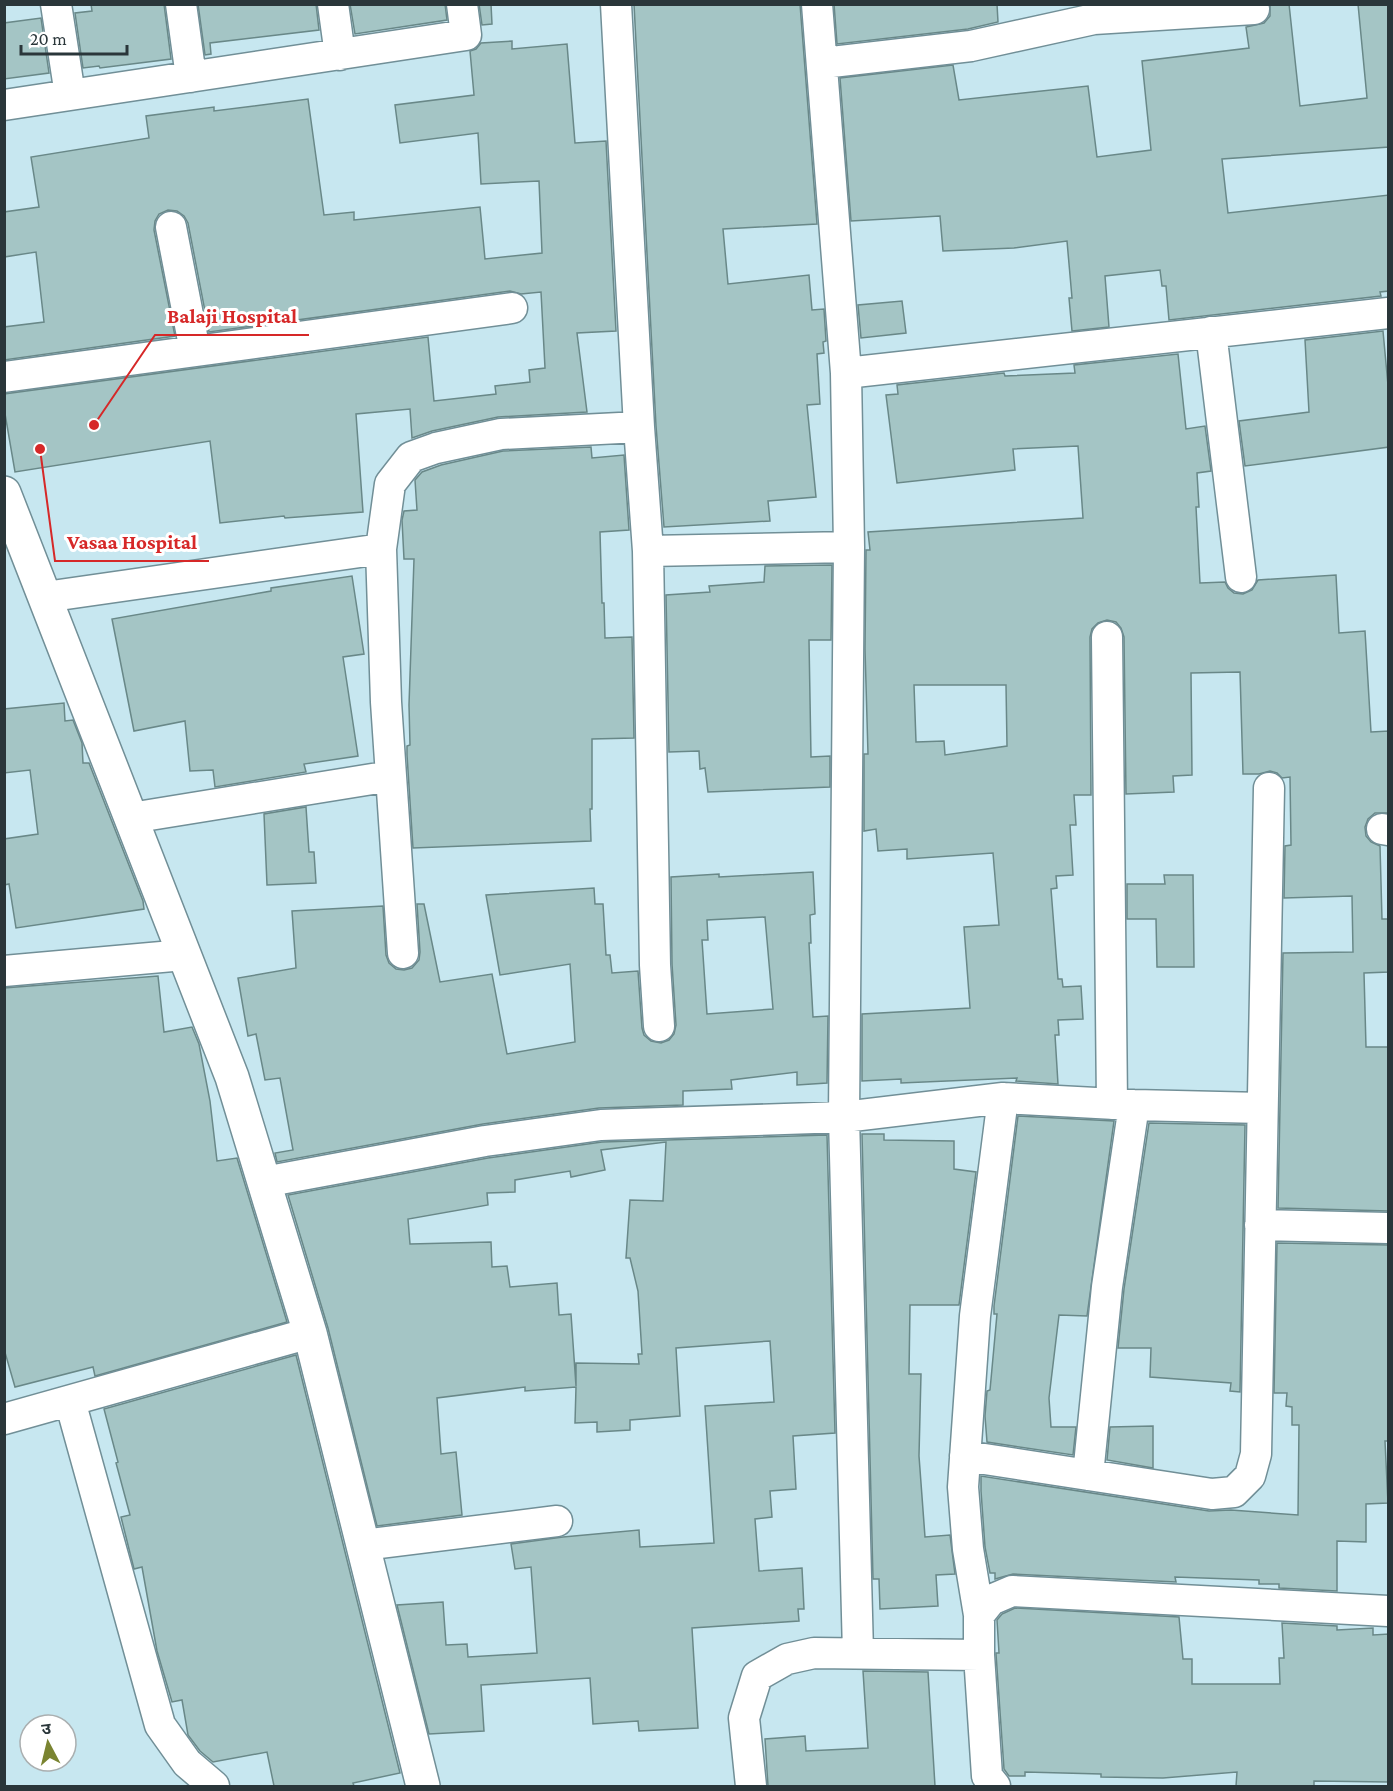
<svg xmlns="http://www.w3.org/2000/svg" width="1393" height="1791" font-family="'Crimson Pro','Noto Sans Devanagari',serif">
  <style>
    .building { fill: #a4c5c5; stroke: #698888; stroke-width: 1.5; fill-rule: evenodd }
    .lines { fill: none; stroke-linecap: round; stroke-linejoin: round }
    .minor-casing { stroke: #718f97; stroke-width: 33 }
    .tertiary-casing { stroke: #718f97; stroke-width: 36 }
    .minor { stroke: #fff; stroke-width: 30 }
    .tertiary { stroke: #fff; stroke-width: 33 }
    .leader { fill: none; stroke: #d62828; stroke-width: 2 }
    .callout-dot { fill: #d62828; stroke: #fff; stroke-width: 2 }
    .callout-label { font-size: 21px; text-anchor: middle; font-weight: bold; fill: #d62828; stroke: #fff; stroke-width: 6; stroke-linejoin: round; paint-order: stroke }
  </style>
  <rect width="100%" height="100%" fill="#c7e7f0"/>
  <!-- building -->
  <path class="building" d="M91,4H164L171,59L100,68L99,66L83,68L75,13L92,11Z
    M198,4H316L319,30L210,43L211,54L205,55Z
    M350,4H445L447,20L355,34Z
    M479,4H491L492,24L482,25Z
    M634,4H800L817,224L723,229L728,284L809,275L812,310L824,309L826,341L823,342L824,353L817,354L820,404L807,405L816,497L768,501L770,521L664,527L656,426Z
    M834,4H997L998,22L968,29L837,44Z
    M1270,4H1289L1300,106L1367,98L1358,4H1389V147L1222,159L1228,213L1389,195V291L1380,292L1381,296L1169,320L1166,286H1162L1160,270L1105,276L1109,327L1072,331L1069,298H1072L1067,241L1014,248L943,251L940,216L851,221L840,78L953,65L959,100L1088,86L1097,157L1151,150L1142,61L1249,48L1246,27L1264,23L1270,16Z
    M41,18L49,73L4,79V23Z
    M512,41V49L567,44L575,143L606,141L616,331L577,333L587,412L498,417L432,431L412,438L410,409L356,414L363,512L285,518L284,516L220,523L210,441L15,472L4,408V394L428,337L434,401L496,394L495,386L530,382L529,370L545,368L541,292L521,294L510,291L209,332L188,223L184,216L177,211L168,210L159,214L155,221L154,230L175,336L4,360V327L44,322L36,252L4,257V212L39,207L31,157L149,138L146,116L214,107V111L308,99L324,215L354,212V220L480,207L485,259L542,253L539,181L481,184L478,133L400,143L395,105L474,95L470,51L476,49L481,43Z
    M902,301L906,333L861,338L858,305Z
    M1383,331L1389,396V447L1245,466L1239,421L1309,412L1305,340Z
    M1178,354L1186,429L1205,426L1211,471L1197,473L1199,507H1196L1200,583L1225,582L1228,588L1234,593L1243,594L1252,590L1258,580L1336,575L1339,633L1365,631L1371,732L1389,731V813H1375L1368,819L1365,827L1366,836L1371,842L1380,846L1382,919H1389V972L1364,973L1366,1047H1389V1211L1278,1208L1283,953L1353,952L1352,896L1284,898L1285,846L1291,845L1290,777L1282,778L1277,773L1270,771L1259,774H1243L1240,672L1191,673L1192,775L1173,776L1174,792L1126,794L1124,637L1121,628L1116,622L1107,620L1098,623L1092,629L1090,637L1091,795H1074L1076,825H1070L1073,875L1056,876L1057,888L1051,889L1058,979H1062L1063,987L1081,986L1083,1019L1058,1020L1059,1035H1055L1058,1084L1016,1081L1017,1078L901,1083V1079L862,1081V1014L970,1008L964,927L999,925L993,853L907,859V849L878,851L876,829L864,831V754H868L865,649L866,550H870L868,532L1083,518L1078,446L1013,449L1015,470L897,483L886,395L898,394L897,385L1004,373L1005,376L1075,373L1074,365ZM914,685H1006L1007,746L945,755L944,741L916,742Z
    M591,447L592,458L624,455L629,530L600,532L602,603H604L605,638L632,637L634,738L592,739V809H590L591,841L413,848L407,755V746L410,745L409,705L414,559H404L402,520L404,511L417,510L415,480L422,472L441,465L503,451Z
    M832,565L831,640H809L811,757L830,756V787L708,792L705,768L700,769L699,751L669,752L666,595L710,592L709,586L764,582L765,566Z
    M352,576L364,654L343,657L358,756L304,764L306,772L215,787L213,770L190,771L185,721L134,731L112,619L271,591V588Z
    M64,703L65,721L73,720L82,743L83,763H89L143,901L144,909L16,928L9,884L4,885V839L38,834L30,770L4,773V709Z
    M306,807L309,852H314L316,883L267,885L264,814Z
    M813,872L815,914L810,915L811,943H809L813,1017L828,1016L827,1083L797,1085V1072L731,1080L732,1089L683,1091V1105L599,1108L483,1124L277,1162L275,1153L293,1150L280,1078L265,1080L256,1034L248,1036L238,978L296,968L292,911L383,906L386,955L389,963L396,969L404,970L412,968L419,960L420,952L417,904H424L440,982L492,974L507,1054L575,1042L570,964L500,975L486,895L594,888L595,904H603L606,955H610L612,973L638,971L642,1028L644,1035L651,1041L661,1043L669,1040L674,1034L676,1025L672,964L671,877L719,874V877ZM765,917L773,1009L707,1014L702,940H708L707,920Z
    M1164,875H1193L1194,967H1157L1156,919H1127V884H1165Z
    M158,976L164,1032L192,1027L199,1044L210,1101L217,1161L237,1158L287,1322L95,1376L93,1367L15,1387L4,1349V988Z
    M1018,1116L1114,1121L1087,1316L1059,1315L1049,1398L1051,1427H1076L1073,1455L987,1442L985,1416L987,1391L990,1390L997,1314H994V1306Z
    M1149,1123L1245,1125L1240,1392L1230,1391L1231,1383L1150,1377L1151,1348H1118L1124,1289Z
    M862,1134H884V1140L954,1141V1169L976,1172L959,1305H910L909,1374H921L919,1456L925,1537L950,1535L955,1574L936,1575L938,1606L880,1609L879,1579H873Z
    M827,1135L835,1433L793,1436L796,1489L770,1491L772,1517L755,1519L759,1571L802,1568L804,1609H798L799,1621L692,1628L698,1728L639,1731L638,1721L593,1724L590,1678L481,1685L484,1731L429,1734L397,1605L443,1602L446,1645L467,1644L468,1657L537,1653L531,1567L515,1569L511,1544L563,1537L639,1530L640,1547L714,1543L705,1406L774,1402L770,1341L676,1348L680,1416L630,1420V1430L597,1432V1422L575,1423L576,1387L525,1391V1387L437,1398L441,1454L456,1452L462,1515L377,1526L328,1328L288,1195L488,1158L602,1142ZM666,1142L663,1201L630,1200L626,1258H630L638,1291L642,1354H638L639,1364L576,1363V1386L571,1314L559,1315L557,1283L510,1287L507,1266L492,1267L491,1242L410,1244L408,1219L488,1205L487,1193L515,1192V1180L570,1171L571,1177L605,1170L601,1150Z
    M1277,1243L1389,1245V1441H1385L1388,1503L1366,1504V1542L1337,1541V1591L1279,1588V1584H1259V1580L1175,1577L1176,1582L1013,1574L995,1579V1573H990L985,1547L981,1491V1476L1209,1511L1231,1510L1298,1515L1299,1425H1292V1407L1286,1406L1287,1393H1274Z
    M296,1355L400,1773L353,1783L354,1786H274L267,1752L213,1762L200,1751L188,1735L182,1700L172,1702L157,1651L142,1567L134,1569L121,1517L130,1515L116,1463L118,1462L104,1409Z
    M1153,1426V1468L1107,1460L1110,1427Z
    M1015,1608L1179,1617L1183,1659H1192V1684H1280L1279,1658H1284L1282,1623L1337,1626V1630L1373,1628V1635L1389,1634V1782L1314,1781V1786H1236L1237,1772L1163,1778L1101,1777V1774L1025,1772V1776H1009L1004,1769L996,1654V1653H999L997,1620L1002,1614Z
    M863,1671L928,1672L935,1786H768L765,1739L805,1736L806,1751L868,1748Z"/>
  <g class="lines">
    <!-- minor casing -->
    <g class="minor-casing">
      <path id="minor" d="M56,4L70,95
        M181,4L191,77
        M333,4L340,55
        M616,4L639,427L648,551L655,965L659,1026
        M817,4L846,373L849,547L844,1117L858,1653
        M823,63L971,46L1094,19L1254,9
        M4,105L466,35L462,4
        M171,227L195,351
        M1211,332L1241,577
        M846,373L1388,313
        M4,377L512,308
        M648,551L849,547
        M45,597L381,549
        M1107,637L1112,1104
        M131,818L391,776
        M1382,829L1388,830
        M403,953L386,702L381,549L390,484L411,457L436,448L501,434L639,427
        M4,971L184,955
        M264,1182L485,1141L601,1125L844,1117L1003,1098L1134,1105L1262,1108
        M1260,1225L1388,1228
        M70,1401L160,1725L187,1763L214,1786
        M4,1419L310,1333
        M965,1456L1212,1494L1234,1492L1250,1476L1256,1454L1269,788
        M1088,1475L1107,1287L1134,1105
        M363,1545L557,1521
        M979,1615L968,1549L963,1487L975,1316L1003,1098
        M751,1786L744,1718L757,1676L787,1659L814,1653L979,1655
        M995,1786L987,1776L979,1655V1615L991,1600L1012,1591L1388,1611"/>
    </g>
    <!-- tertiary casing -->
    <g class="tertiary-casing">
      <path id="tertiary" d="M4,493L232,1077L310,1333L423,1786"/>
    </g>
    <!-- minor -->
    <use href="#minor" class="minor"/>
    <!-- tertiary -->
    <use href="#tertiary" class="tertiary"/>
  </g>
  <!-- callouts -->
  <path class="leader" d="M94 425L155 335H309M40 449L55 561H209"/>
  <g class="callout-dot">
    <circle cx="94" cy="425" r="6"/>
    <circle cx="40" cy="449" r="6"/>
  </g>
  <g class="callout-label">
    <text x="232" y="323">Balaji Hospital</text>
    <text x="132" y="549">Vasaa Hospital</text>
  </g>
  <!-- border -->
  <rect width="1393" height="1791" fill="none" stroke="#2a363a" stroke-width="12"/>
  <!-- north arrow -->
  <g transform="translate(48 1743) rotate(353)"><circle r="28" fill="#ffffff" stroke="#aaafb0" stroke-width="1.5"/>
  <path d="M0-4.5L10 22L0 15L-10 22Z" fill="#7a8431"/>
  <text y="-9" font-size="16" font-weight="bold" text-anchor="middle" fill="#2a363a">उ</text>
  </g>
  <!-- scale -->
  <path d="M21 45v9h106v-9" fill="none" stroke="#2a363a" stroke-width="3"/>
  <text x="30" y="45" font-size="18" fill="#2a363a" stroke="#ffffff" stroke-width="4.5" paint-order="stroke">20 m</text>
</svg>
